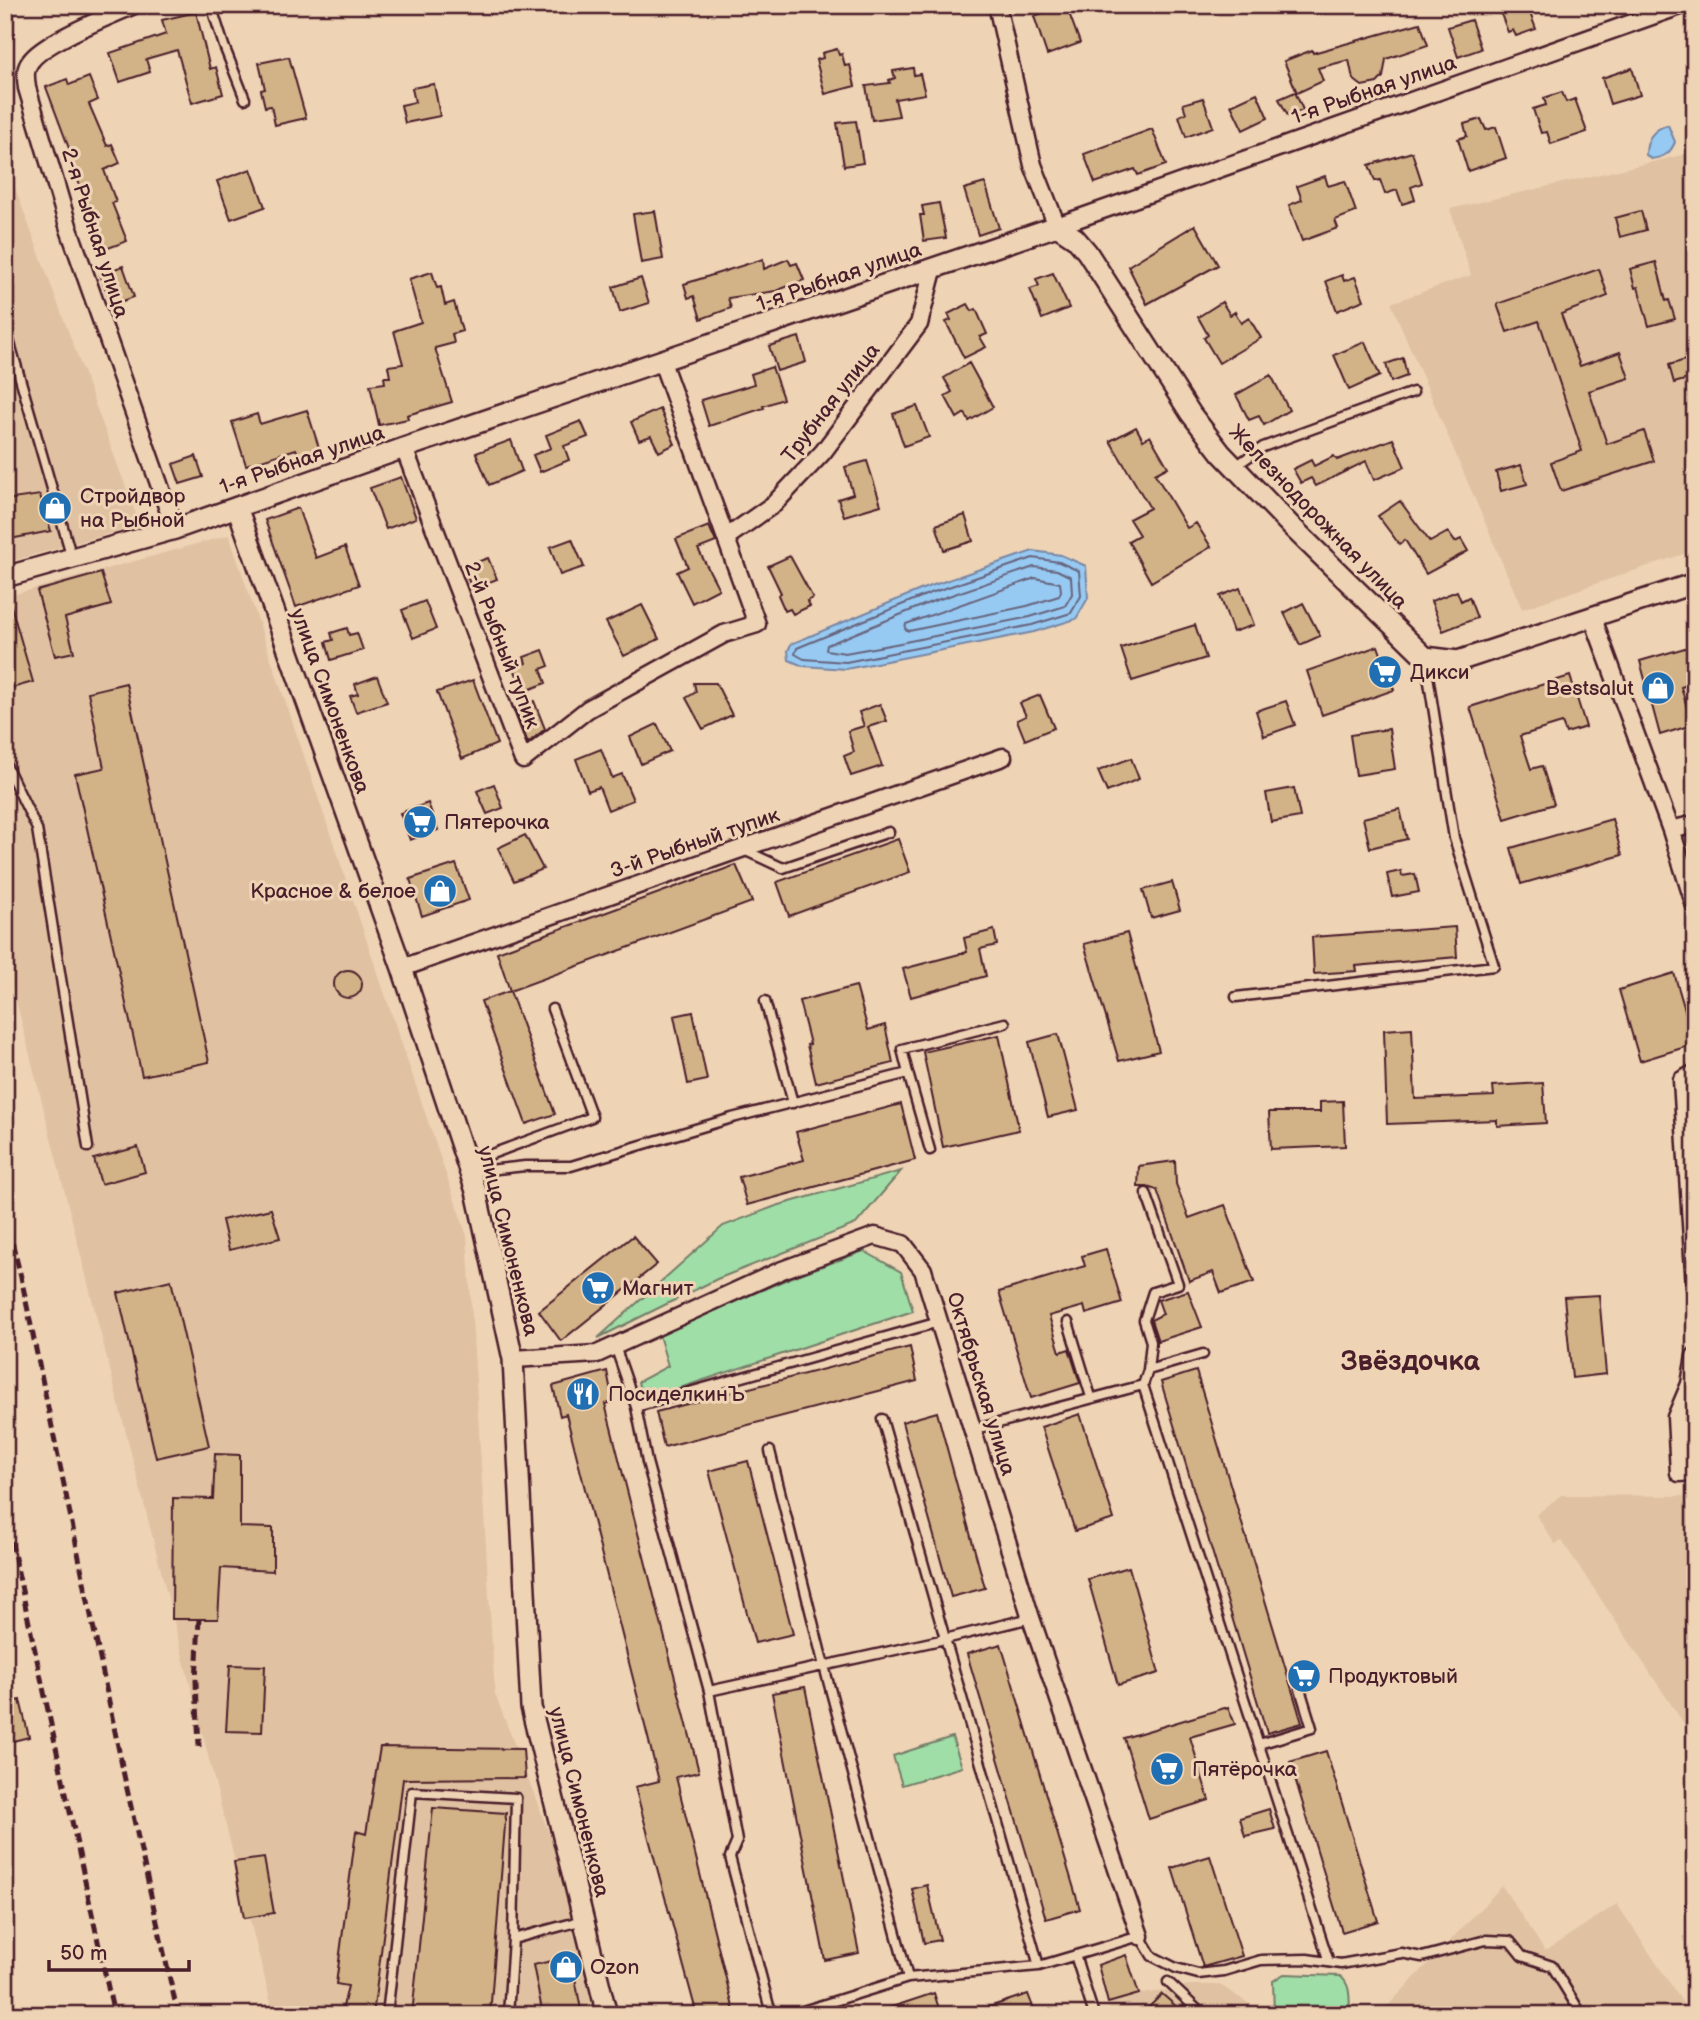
<svg xmlns="http://www.w3.org/2000/svg" width="1700" height="2020" font-family="'Balsamiq Sans',sans-serif">
  <style>
    .built { fill: #e0c2a2 }
    .green { fill: #9fdea7; stroke: #747e69; stroke-width: 2 }
    .water { fill: #96caf3; stroke: #7886a3; stroke-width: 2 }
    .lines { fill: none; stroke-linecap: round; stroke-linejoin: round }
    .shore { stroke: #68637b; stroke-width: 2 }
    .building { fill: #d2b387; stroke: #4a1f2b; stroke-width: 2 }
    .service-casing { stroke: #4a1f2b; stroke-width: 13 }
    .minor-casing { stroke: #4a1f2b; stroke-width: 21 }
    .tertiary-casing { stroke: #4a1f2b; stroke-width: 24 }
    .service { stroke: #eed3b5; stroke-width: 8 }
    .minor { stroke: #eed3b5; stroke-width: 16 }
    .tertiary { stroke: #eed3b5; stroke-width: 19 }
    .rail { stroke: #4a1f2b; stroke-width: 5; stroke-dasharray: 10 5; stroke-linecap: butt }
    .labels { text-anchor: middle; dominant-baseline: central; stroke-width: 6; stroke-linejoin: round; paint-order: stroke }
    .street-label { font-size: 21px; fill: #4a1f2b; stroke: #eed3b5 }
    .poi-label { font-size: 21px; fill: #4a1f2b; stroke: #eed3b5; text-anchor: start }
    .district-label { font-size: 28px; font-weight: bold; fill: #4a1f2b; stroke: #eed3b5 }
  </style>
  <rect width="100%" height="100%" fill="#eed3b5"/>
  <filter id="ink" filterUnits="userSpaceOnUse"><feTurbulence type="fractalNoise" baseFrequency=".0143" numOctaves="2"/><feDisplacementMap in="SourceGraphic" scale="14" xChannelSelector="R" yChannelSelector="G"/><feConvolveMatrix kernelMatrix="1 2 1 2 8 2 1 2 1" color-interpolation-filters="sRGB"/></filter>
  <g filter="url(#ink)">
    <!-- built -->
    <path class="built" d="M1695,152V550L1522,609L1391,303L1471,275L1450,209Z
      M5,161L140,525L5,563Z
      M229,535L467,1236L495,1694L585,1926L605,2015H274L5,957V597Z
      M1561,1495L1695,1496V1740L1562,1541L1555,1544L1536,1515Z
      M1502,1886L1545,1951L1617,1904L1691,2015H1379Z
      M1188,1985H1220L1267,2015H1110L1108,2003L1139,1994L1165,1991Z"/>
    <!-- green -->
    <path class="green" d="M901,1171L856,1224L717,1279L598,1338L723,1226L776,1206Z
      M864,1251L901,1272L913,1311L643,1400L638,1382L668,1366L659,1335L792,1277Z
      M952,1737L962,1767L902,1785L893,1756Z
      M1284,1974L1340,1976C1352,1985 1349,2000 1350,2015H1274L1273,1981Z"/>
    <!-- water -->
    <path class="water" d="M1668,125L1675,142C1670,154 1664,157 1651,159L1646,155C1646,140 1653,129 1668,125Z
      M1033,551L1061,555L1086,566L1088,598L1076,619L1034,632L846,669L803,666L789,660L788,651L791,644L925,588Z"/>
    <g class="lines">
      <!-- shore -->
      <path class="shore" d="M1033,558L1059,562L1079,571L1081,596L1071,613L1032,625L846,662L804,659L795,654L797,648L928,594Z
        M1034,567L1057,570L1071,577L1072,594L1065,606L1030,617L895,644L845,653L826,650L827,645L931,602Z
        M1035,578L1060,583L1061,591L1059,596L1027,606L909,631L905,629L906,624Z"/>
    </g>
    <!-- building -->
    <path class="building" d="M1066,5L1080,43L1047,55L1034,16Z
      M1508,5H1517L1519,11L1528,8L1536,29L1516,36L1513,30L1508,32L1499,9Z
      M196,12L210,69L216,67L223,94L192,103L177,50L146,59L150,72L120,82L110,53L166,34L162,20Z
      M1471,20L1481,49L1458,57L1448,27Z
      M1420,23L1428,45L1386,59L1383,77L1377,83L1362,86L1353,79L1349,60L1318,68L1323,81L1297,93L1284,61L1312,50L1313,53Z
      M837,49L839,55L842,54L845,66L850,65L855,86L825,94L816,60L823,58L822,53Z
      M289,57L306,118L275,125L271,106L265,107L261,90L265,89L259,63Z
      M913,68L914,75L920,74L925,94L895,99L899,116L872,120L866,86L890,83L889,80L895,78L893,71Z
      M1632,68L1640,95L1610,104L1602,78Z
      M89,77L98,100L89,104L107,146L112,144L120,163L104,170L116,202L112,203L127,241L103,250L95,230L98,229L70,161L73,159L46,87L67,79L69,85Z
      M434,84L440,116L405,123L401,105L415,102L412,88Z
      M1295,92L1303,110L1288,116L1279,99Z
      M1562,92L1566,102L1575,99L1587,132L1551,144L1547,132L1541,133L1533,109L1546,105L1544,98Z
      M1257,93L1268,118L1243,130L1231,105Z
      M1203,98L1213,127L1186,137L1179,116L1186,113L1183,104Z
      M1481,119L1486,130L1496,127L1506,158L1468,171L1458,139L1467,136L1464,124Z
      M856,121L863,163L844,166L837,123Z
      M1152,129L1166,165L1138,175L1135,169L1095,183L1084,154Z
      M1412,152L1422,183L1411,187L1415,200L1402,204L1397,190L1385,194L1380,180L1375,181L1369,165Z
      M251,169L265,207L231,219L217,181Z
      M1325,176L1328,186L1345,181L1356,212L1335,220L1338,228L1302,241L1289,205L1302,200L1297,186Z
      M985,183L999,228L978,235L964,189Z
      M939,203L946,238L924,241L920,215H924L922,206Z
      M655,211L663,259L641,263L633,214Z
      M1641,211L1646,230L1620,237L1615,218Z
      M1195,225L1218,265L1147,304L1128,266Z
      M763,259L764,269L788,259L791,265L797,263L804,280L776,291L728,298L731,308L701,319L694,296L688,298L684,284Z
      M1656,262L1666,301L1669,300L1675,319L1649,326L1638,287L1635,288L1630,269Z
      M123,266L134,297L112,305L100,274Z
      M1599,269L1608,296L1561,314L1580,366L1620,352L1629,378L1589,391L1607,444L1644,431L1654,461L1561,491L1551,462L1582,451L1539,321L1507,332L1497,304Z
      M432,272L437,288L441,287L445,305L454,302L462,331L452,334L454,343L435,348L452,402L407,415L408,419L379,425L370,385L385,383L384,377H390L388,366L403,364L394,331L421,322L409,279Z
      M1053,273L1069,308L1042,319L1030,289L1039,286L1036,279Z
      M1342,275L1344,281L1355,277L1364,300L1337,311L1326,281Z
      M641,278L649,303L620,312L613,287Z
      M1222,302L1230,315L1235,312L1241,323L1249,318L1261,338L1219,363L1204,338L1208,335L1198,317Z
      M968,304L972,311L976,309L987,334L980,337L986,347L964,358L946,322L951,320L948,314Z
      M799,337L806,362L777,371L769,346Z
      M1365,342L1380,376L1349,390L1334,355Z
      M1695,357V377L1674,383L1669,365Z
      M1403,358L1407,376L1391,382L1386,364Z
      M969,363L993,407L969,421L965,413L957,418L945,396L952,392L944,378Z
      M772,367L783,399L763,406L764,408L709,426L701,400L754,384L751,374Z
      M1271,375L1289,410L1264,425L1259,416L1249,420L1236,395Z
      M917,406L929,437L904,446L893,414Z
      M660,409L675,444L659,452L651,436L639,440L631,422Z
      M307,410L320,451L299,457L296,449L246,465L232,422L257,414L260,424Z
      M581,421L588,437L564,446L569,460L540,472L533,455L551,448L546,435Z
      M1136,427L1143,440L1150,436L1168,467L1155,474L1187,528L1196,523L1211,547L1151,582L1128,541L1139,535L1129,519L1150,508L1110,441Z
      M1393,439L1405,467L1374,480L1366,461L1316,486L1311,478L1301,483L1293,469L1311,460L1314,466L1334,456L1337,460Z
      M511,440L522,471L489,485L476,453Z
      M196,456L203,477L180,484L173,464Z
      M867,461L881,505L844,516L838,499L853,494L845,467Z
      M1521,465L1527,484L1501,491L1496,472Z
      M401,477L416,518L386,529L370,488Z
      M40,495L51,531L5,540V500Z
      M1400,501L1430,542L1448,532L1455,542L1461,539L1468,551L1426,574L1405,540L1399,544L1378,516Z
      M298,508L316,558L345,547L359,585L296,607L265,520Z
      M965,515L973,541L944,550L936,525Z
      M709,526L716,542L698,549L719,589L692,603L677,572L688,567L676,539Z
      M572,539L584,567L560,575L550,547Z
      M790,556L813,598L807,601L810,606L793,614L790,609L785,611L778,595L781,593L768,566Z
      M488,558L497,579L472,589L463,567Z
      M101,573L111,605L65,618L74,652L55,656L37,591Z
      M1240,588L1254,625L1233,632L1220,596Z
      M1457,591L1461,601L1469,597L1477,618L1443,631L1431,601Z
      M9,599L33,682L5,690V600Z
      M425,601L436,629L413,638L402,610Z
      M1303,603L1320,636L1300,645L1284,613Z
      M642,605L659,639L624,656L606,622Z
      M1195,625L1206,658L1132,681L1121,648Z
      M347,628L349,635L357,633L363,650L331,660L326,642L333,640L331,633Z
      M1695,645V683L1681,687L1692,725L1660,735L1640,661Z
      M1378,646L1394,690L1322,715L1307,671Z
      M543,650L549,666L541,669L546,683L523,692L514,668L526,663L524,657Z
      M377,676L387,702L356,712L350,696L358,694L355,684Z
      M1570,676L1586,727L1566,733L1562,723L1520,736L1531,769L1542,766L1554,804L1505,819L1470,707Z
      M473,680L497,744L462,759L437,692Z
      M126,683L209,1062L142,1076L75,774L104,768L88,692Z
      M694,683H716L732,715L703,729L686,698L696,692Z
      M1040,695L1054,728L1025,740L1017,720L1026,716L1020,703Z
      M534,701L545,729L528,743L515,708Z
      M1286,701L1295,725L1264,736L1256,711Z
      M880,704L887,721L868,727L882,766L851,776L844,756L854,752L848,731L864,726L859,712Z
      M657,724L670,751L641,764L630,737Z
      M1389,729L1395,769L1356,775L1350,735Z
      M601,749L612,778L622,774L633,800L608,810L599,787L588,791L576,759Z
      M1131,758L1139,779L1107,792L1098,771Z
      M494,784L503,808L487,814L477,791Z
      M1294,788L1300,817L1271,822L1266,793Z
      M428,803L438,830L410,840L400,813Z
      M1400,809L1407,839L1370,848L1363,818Z
      M1612,819L1622,855L1521,884L1511,848Z
      M525,835L543,869L514,881L498,848Z
      M898,839L910,872L789,916L777,882Z
      M456,864L469,900L422,916L410,879Z
      M736,865L752,902L510,991L497,952Z
      M1401,871L1402,876L1415,874L1419,892L1392,897L1387,874Z
      M1172,882L1180,910L1151,918L1143,890Z
      M1455,927L1457,957L1356,966L1357,971L1314,974L1312,937Z
      M994,930L997,945L980,949L986,976L911,997L903,969L967,952L964,938Z
      M1127,933L1159,1051L1119,1061L1084,944Z
      M334 984a14 14 0 1 1 28 0a14 14 0 1 1-28 0Z
      M1674,973L1695,1044L1640,1061L1619,990Z
      M856,986L868,1030L885,1025L893,1063L816,1083L807,1045L810,1044L799,1001Z
      M510,991L555,1114L526,1124L481,1001Z
      M693,1012L707,1080L688,1084L674,1016Z
      M1412,1028L1415,1099L1494,1096L1493,1086L1543,1083L1546,1123L1497,1126V1120L1387,1124L1384,1030Z
      M1058,1034L1078,1110L1048,1117L1029,1042Z
      M999,1035L1019,1130L943,1147L923,1052Z
      M1343,1101L1345,1146L1271,1149L1269,1112H1320V1102Z
      M901,1104L915,1160L747,1205L739,1177L804,1160L796,1132Z
      M138,1147L145,1172L101,1184L94,1159Z
      M1175,1161L1176,1184L1189,1218L1225,1205L1254,1282L1221,1293L1213,1272L1189,1281L1157,1190L1147,1187H1138L1139,1166Z
      M271,1209L280,1238L229,1250L222,1220Z
      M633,1236L657,1264L561,1341L539,1311Z
      M1106,1249L1122,1303L1086,1314L1084,1306L1049,1316L1060,1352L1069,1349L1080,1383L1031,1398L999,1292L1085,1266L1082,1256Z
      M171,1280L209,1446L156,1458L118,1293Z
      M1188,1291L1202,1327L1158,1341L1151,1320L1163,1314L1158,1300Z
      M1599,1295L1606,1374L1572,1378L1564,1297Z
      M910,1347L917,1381L664,1447L656,1412Z
      M607,1371L613,1402L605,1404L699,1772L676,1777L735,2015H697L635,1787L659,1781L566,1414L560,1416L553,1386Z
      M1196,1371L1302,1723L1267,1733L1161,1382Z
      M937,1412L985,1588L951,1597L902,1422Z
      M1080,1414L1114,1519L1075,1531L1041,1427Z
      M215,1454L240,1455V1527L273,1528V1571L221,1568L218,1619H172L173,1498L213,1499Z
      M748,1461L793,1634L755,1643L709,1471Z
      M1129,1567L1159,1673L1118,1685L1088,1579Z
      M1001,1644L1080,1909L1046,1919L967,1654Z
      M230,1665L265,1666L262,1732L226,1731Z
      M805,1687L859,1953L825,1960L772,1693Z
      M20,1700L29,1737L5,1743V1704Z
      M1228,1707L1235,1724L1190,1737L1209,1800L1149,1819L1124,1738Z
      M380,1747L523,1749L525,1778L403,1779L373,2015H341L348,1986L336,1984L356,1831L366,1834Z
      M1326,1751L1378,1921L1342,1932L1290,1762Z
      M433,1808L506,1813L490,2015H412Z
      M1269,1809L1275,1829L1245,1836L1240,1818Z
      M1210,1856L1242,1956L1203,1967L1172,1868Z
      M264,1858L274,1913L244,1918L234,1862Z
      M927,1885L940,1940L924,1943L912,1889Z
      M1126,1955L1139,1994L1108,2003L1098,1965Z
      M571,1957L582,2015H543L533,1965Z
      M934,1993L941,2015H877V2012Z
      M1028,1994L1036,2015H975L974,2012Z
      M1162,1994L1186,2015H1141Z"/>
    <g class="lines">
      <!-- service casing -->
      <g class="service-casing">
        <path id="service" d="M211,5L224,46L245,99
          M5,326L72,558
          M1234,467L1263,447L1413,392
          M5,763L37,829L88,1147
          M744,850L783,868L889,832
          M1236,997L1494,966L1454,838L1425,657
          M765,1001L793,1103
          M908,1073L902,1049L1005,1023
          M467,1163L592,1117L552,1009
          M470,1172L525,1166H571L732,1118L908,1073L930,1150
          M1146,1193L1178,1284L1153,1292L1144,1320L1151,1342L1148,1370
          M1068,1322L1091,1397
          M615,1346L636,1407L647,1462L709,1691L737,1841L730,1857L769,2006L777,2015
          M1143,1385L1329,1962
          M636,1407L939,1322
          M882,1419L1039,1966
          M972,1430L1143,1385L1148,1370L1203,1354
          M770,1451L824,1666L908,1978
          M709,1691L945,1639L1031,1618
          M1259,1744L1312,1728L1300,1689
          M513,1939L584,1920
          M1075,1955L1094,2015
          M1168,1982L1203,2015
          M387,2015L412,1792L516,1798L513,1939L508,2015
          M790,2015L908,1978L1039,1966L1140,1936L1152,1956L1176,1968L1198,1974L1224,1971L1261,1960L1307,1959L1341,1964L1401,1953L1422,1957L1486,1940L1510,1941L1522,1956L1552,1966L1582,2015"/>
      </g>
      <!-- minor casing -->
      <g class="minor-casing">
        <path id="minor" d="M134,5C110,16 43,42 30,62C24,70 26,79 27,88L69,229L175,529
          M997,5L1033,165L1057,226L1683,5
          M404,448L523,760L588,709L724,634L757,624L662,362
          M727,537L774,504L823,452L919,324L933,270
          M1592,616L1671,830L1695,906
          M1671,830L1695,824
          M402,968L1003,757
          M1695,1073L1682,1080L1695,1287
          M1695,1356L1690,1384L1676,1417L1679,1473L1695,1472
          M513,1359L597,1354L782,1270L875,1236L903,1244L923,1270L1031,1618L1140,1936"/>
      </g>
      <!-- tertiary casing -->
      <g class="tertiary-casing">
        <path id="tertiary" d="M237,507L402,968L476,1191L513,1359L531,1707L607,2015
          M5,577L175,529L404,448L1057,226L1075,238L1087,252L1191,414L1221,453L1291,526L1425,657L1458,661L1695,583"/>
      </g>
      <!-- service -->
      <use href="#service" class="service"/>
      <!-- minor -->
      <use href="#minor" class="minor"/>
      <!-- tertiary -->
      <use href="#tertiary" class="tertiary"/>
      <!-- rail -->
      <path class="rail" d="M5,1214L21,1277L125,1780L178,2015
        M5,1512L114,2015
        M199,1619L196,1682L199,1747"/>
    </g>
  </g>
  <!-- icons -->
  <defs>
    <g id="shop-disc" transform="scale(1.75)"><circle r="9.5" fill="#1f6fb2" stroke="#eed3b5"/><path d="M-5-2.5h2.3a2.7 3.5 0 0 1 5.4 0H5L5.5 6h-11ZM-1.5-2.5h3a1.5 2.3 0 0 0-3 0Z" fill="#fff"/></g>
    <g id="supermarket-disc" transform="scale(1.75)"><circle r="9.5" fill="#1f6fb2" stroke="#eed3b5"/><path d="M-6-5.5h2.5l.6 2H6L4.5 2H-2.5L-4.4-4H-6ZM-1.5 3.2a1.3 1.3 0 1 0 .1 0ZM3 3.2a1.3 1.3 0 1 0 .1 0Z" fill="#fff"/></g>
    <g id="restaurant-disc" transform="scale(1.75)"><circle r="9.5" fill="#1f6fb2" stroke="#eed3b5"/><path d="M-5-6h1v4h1v-4h1v4h1v-4h1v5L-1.5 .5V6h-2V.5L-5-1ZM5-6V6H3V1.5H1.5Q1.5-4 5-6Z" fill="#fff"/></g>
  </defs>
  <g fill-rule="evenodd">
    <use href="#shop-disc" x="55" y="508"/>
    <use href="#supermarket-disc" x="1385" y="672"/>
    <use href="#shop-disc" x="1658" y="688"/>
    <use href="#supermarket-disc" x="420" y="822"/>
    <use href="#shop-disc" x="440" y="891"/>
    <use href="#supermarket-disc" x="598" y="1288"/>
    <use href="#restaurant-disc" x="583" y="1394"/>
    <use href="#supermarket-disc" x="1304" y="1676"/>
    <use href="#supermarket-disc" x="1167" y="1769"/>
    <use href="#shop-disc" x="566" y="1967"/>
  </g>
  <g class="labels">
    <!-- street labels -->
    <g class="street-label">
      <text transform="translate(1374 90) rotate(-19)">1-я Рыбная улица</text>
      <text transform="translate(95 233) rotate(72)">2-я Рыбная улица</text>
      <text transform="translate(839 277) rotate(-19)">1-я Рыбная улица</text>
      <text transform="translate(831 403) rotate(-52)">Трубная улица</text>
      <text transform="translate(302 460) rotate(-19)">1-я Рыбная улица</text>
      <text transform="translate(1318 517) rotate(46)">Железнодорожная улица</text>
      <text transform="translate(502 645) rotate(69)">2-й Рыбный тупик</text>
      <text transform="translate(330 701) rotate(70)">улица Симоненкова</text>
      <text transform="translate(695 843) rotate(-19)">3-й Рыбный тупик</text>
      <text transform="translate(508 1241) rotate(76)">улица Симоненкова</text>
      <text transform="translate(981 1384) rotate(73)">Октябрьская улица</text>
      <text transform="translate(579 1802) rotate(76)">улица Симоненкова</text>
    </g>
    <!-- poi labels -->
    <g class="poi-label">
      <text x="80" y="496">Стройдвор<tspan x="80" dy="24">на Рыбной</tspan></text>
      <text x="1410" y="672">Дикси</text>
      <text x="1634" y="688" text-anchor="end">Bestsalut</text>
      <text x="444" y="822">Пятерочка</text>
      <text x="416" y="891" text-anchor="end">Красное &amp; белое</text>
      <text x="622" y="1288">Магнит</text>
      <text x="608" y="1394">ПосиделкинЪ</text>
      <text x="1328" y="1676">Продуктовый</text>
      <text x="1192" y="1769">Пятёрочка</text>
      <text x="590" y="1967">Ozon</text>
    </g>
    <!-- district labels -->
    <g class="district-label">
      <text x="1410" y="1361">Звёздочка</text>
    </g>
  </g>
  <!-- margin -->
  <rect width="1700" height="2020" fill="none" stroke="#eed3b5" stroke-width="28"/>
  <rect x="14" y="14" width="1672" height="1992" fill="none" stroke="#4a1f2b" stroke-width="2.5" filter="url(#ink)"/>
  <!-- scale -->
  <path d="M49 1960v10h140v-10" fill="none" stroke="#4a1f2b" stroke-width="3.5"/>
  <text x="60" y="1960" font-size="21" fill="#4a1f2b" stroke="#eed3b5" stroke-width="5" paint-order="stroke">50 m</text>
</svg>
